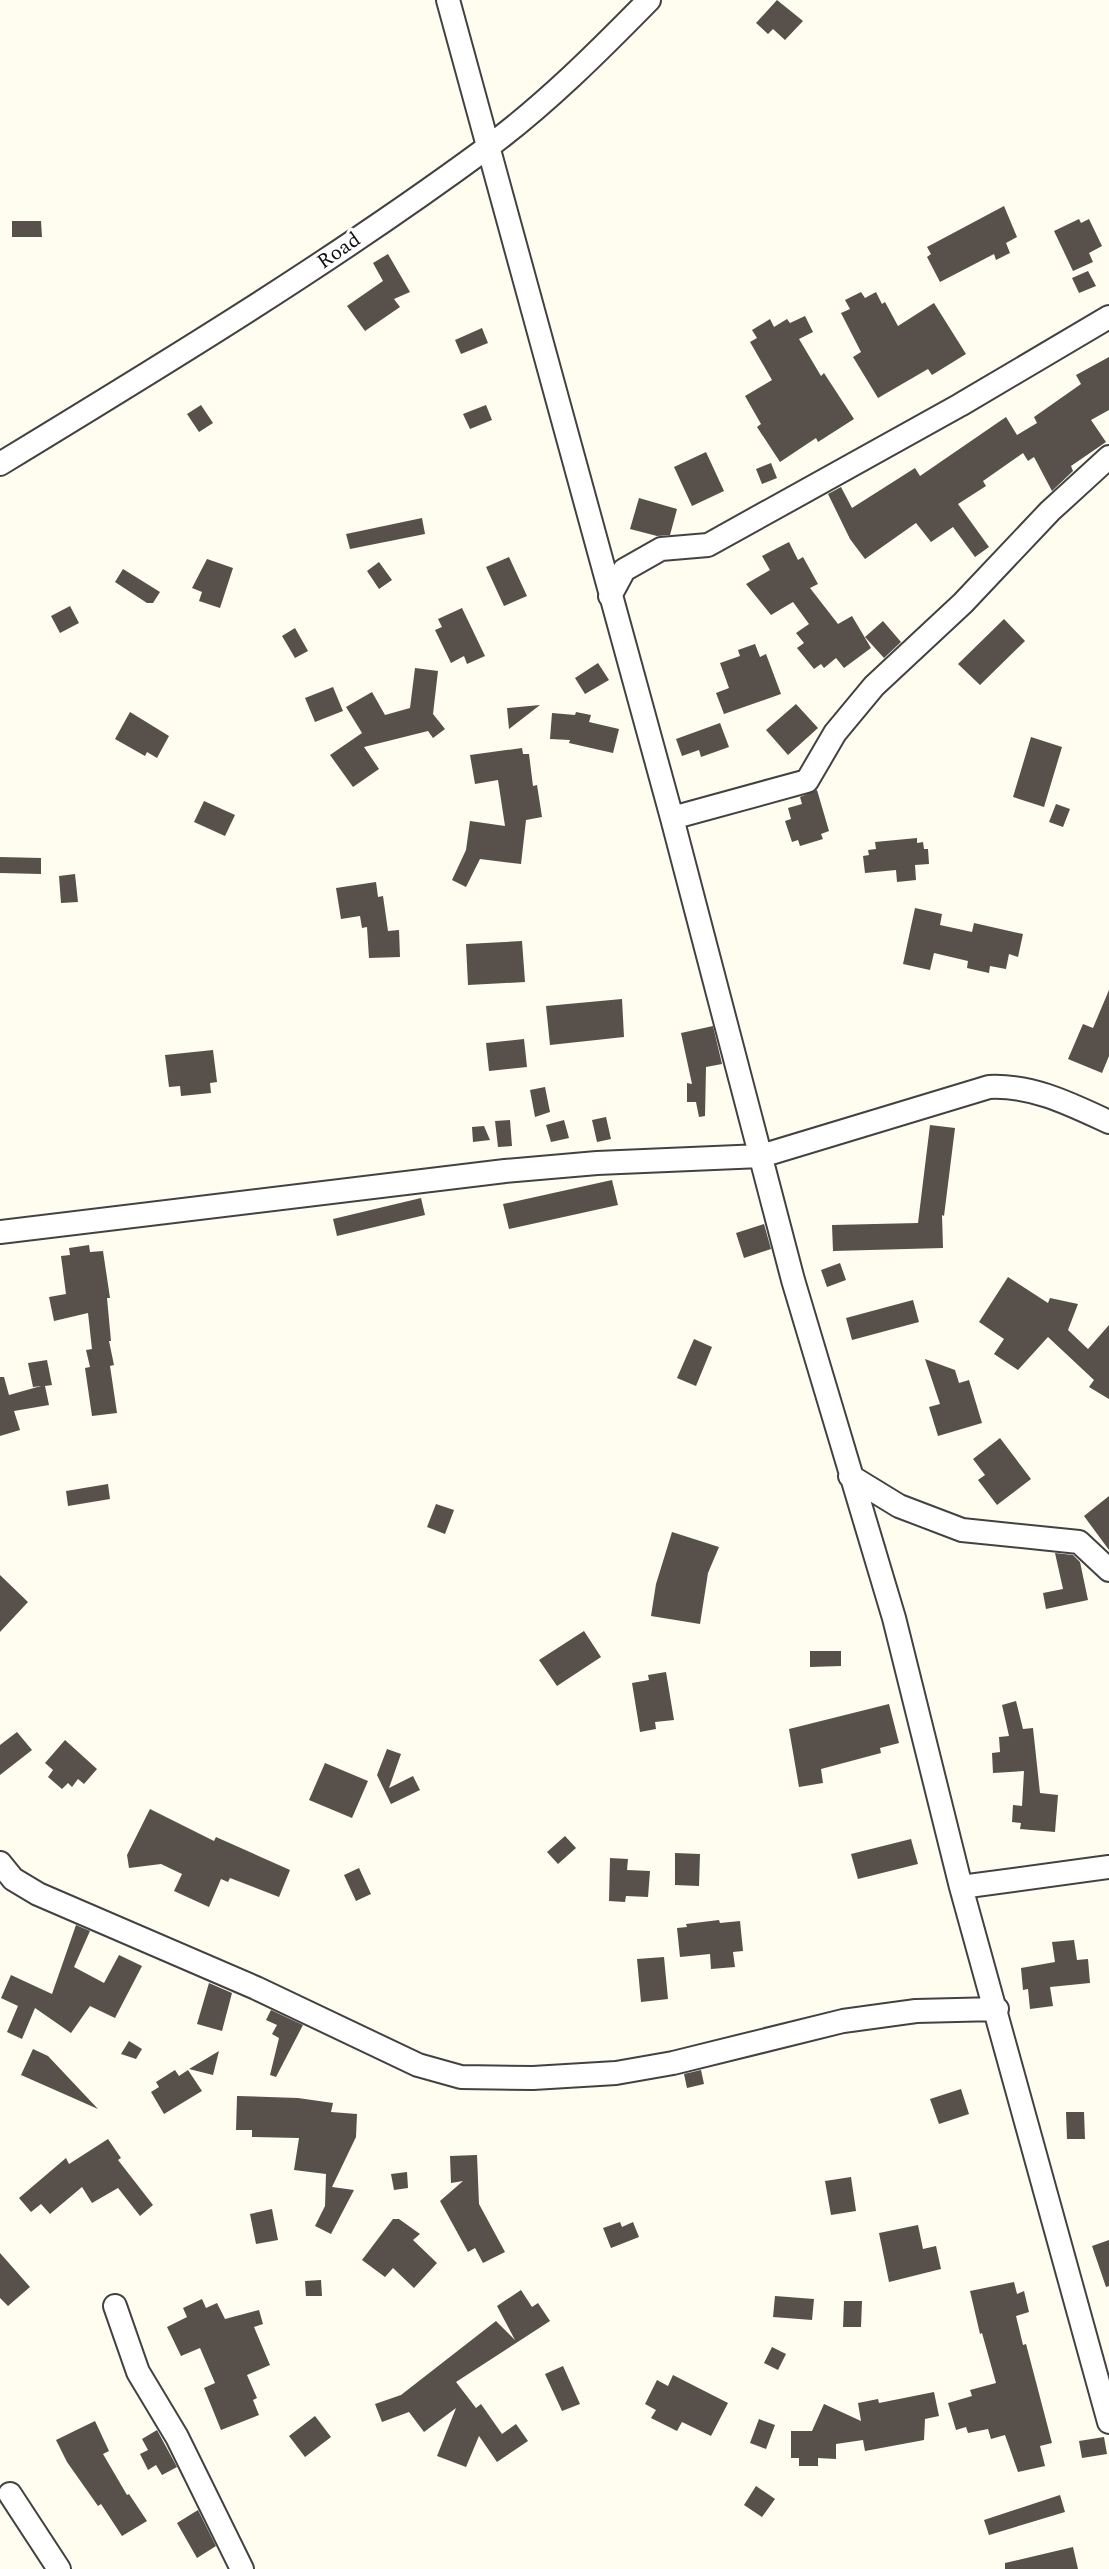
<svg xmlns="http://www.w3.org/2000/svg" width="1109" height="2569" font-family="Spectral,serif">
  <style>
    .building { fill: #58504a }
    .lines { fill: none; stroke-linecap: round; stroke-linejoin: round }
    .minor-casing { stroke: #424242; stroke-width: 26 }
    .minor { stroke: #fff; stroke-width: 22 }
    .labels { text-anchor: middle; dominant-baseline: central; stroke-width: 6; stroke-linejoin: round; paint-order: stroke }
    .street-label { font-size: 21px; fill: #0f0f0f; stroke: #fff }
  </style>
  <rect width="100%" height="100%" fill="#fffcf0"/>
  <!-- building -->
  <path class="building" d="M777,0L803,21L785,40L773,29L768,34L756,23Z
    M1004,206L1017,237L1006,243L1010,253L996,260L994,254L940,282L927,257L931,254L927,247Z
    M1079,219L1081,223L1089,219L1102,246L1089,253L1093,262L1073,271L1054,231Z
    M12,221H41L42,237H12Z
    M388,254L410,292L394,299L400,307L365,331L347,306L383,281L373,263Z
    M1088,271L1096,286L1079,293L1072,278Z
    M861,292L865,298L876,292L882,304L885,302L898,326L934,303L966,354L932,375L928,369L878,398L853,357L861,352L841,313L850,309L845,300Z
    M805,316L813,332L799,339L821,376L824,373L854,419L818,442L816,438L780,462L757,427L761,424L745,396L772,380L750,342L757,338L752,330L770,319L774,327L787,319L790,323Z
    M482,328L488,343L461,354L455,340Z
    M1109,357V410L1091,420L1106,442L1071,466L1073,471L1052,491L1034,457L1028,461L1023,453L983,481L986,486L958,504L989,547L975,557L953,527L931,542L916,523L865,559L850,539L828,494L841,487L852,508L915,468L920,476L1006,417L1017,435L1037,423L1034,417L1081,384L1076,375Z
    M201,405L213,423L199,432L187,414Z
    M486,405L492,420L470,429L463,414Z
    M706,452L724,491L692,506L674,467Z
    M771,463L777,478L762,484L756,469Z
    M639,498L677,509L670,535L657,536L630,529Z
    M422,518L425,534L350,549L346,534Z
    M789,542L798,560L803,557L818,584L810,588L838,624L852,616L871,648L844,668L836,658L824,668L821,664L814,669L797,648L804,643L796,633L809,624L793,602L771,615L746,584L770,570L762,556Z
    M509,557L527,596L504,606L486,567Z
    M207,559L233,568L220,608L199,601L202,592L192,588Z
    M379,562L392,580L379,589L367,571Z
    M123,569L160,592L153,603H147L115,582Z
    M70,606L79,623L60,633L51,616Z
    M462,608L485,656L467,664L464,656L451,663L435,630L442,627L438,619Z
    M1004,619L1025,641L980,685L958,664Z
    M883,621L901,642L884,658L865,637Z
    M295,628L308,651L295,658L282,636Z
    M755,644L760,657L766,654L781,694L724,714L716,693L729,688L720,663L740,656L738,650Z
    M598,663L609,680L585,694L575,678Z
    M415,668L438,671L433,714L445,729L433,738L428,731L364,747L379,769L353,787L330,755L362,733L346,707L372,692L385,715L410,708Z
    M333,687L343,711L315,722L305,698Z
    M796,704L818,728L788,755L766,730Z
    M540,705L509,729L507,708Z
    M130,712L169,736L157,758L147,752L145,756L115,739Z
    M576,712L591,715L589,722L619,729L613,753L569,743L570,740L550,739L552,713L575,715Z
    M720,723L729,747L701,757L699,750L682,756L676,739Z
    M1031,737L1062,747L1044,807L1013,797Z
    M522,748L523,754H529L533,786L537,785L542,817L526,820L521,864L480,859L466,887L452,880L466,850L470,821L505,826L498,780L475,784L470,755Z
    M817,790L829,831L821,834L823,839L800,846L798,840L792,842L785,821L791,819L788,808L802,804L800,797Z
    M204,801L235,815L225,836L194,822Z
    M1056,804L1070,809L1063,827L1049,822Z
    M917,838V843L923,842L924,849H928L929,864L915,865L916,880L897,882L896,870L865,873L863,856L869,855L868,850L876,849L875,842Z
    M0,857L41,858V874L0,873Z
    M75,874L78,902L61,903L59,876Z
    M376,882L378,897L383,896L388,931L399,930L400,957L369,958L367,927L362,928L360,916L341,919L336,888Z
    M915,908L942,914L940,925L972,932L974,923L1023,934L1018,957L1009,954L1006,969L990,966L989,973L967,968L968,961L934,953L930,970L903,964Z
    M522,941L525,982L468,985L466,944Z
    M1109,990V1056L1102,1073L1068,1059L1083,1024L1093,1028Z
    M622,999L624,1037L550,1045L546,1006Z
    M713,1026L722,1064L706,1067L705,1116L699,1117L696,1102H687V1083L692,1084L681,1033Z
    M524,1039L527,1067L489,1071L486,1043Z
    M213,1050L217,1082L210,1083L211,1093L181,1096L180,1086L169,1087L165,1055Z
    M545,1087L550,1112L535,1117L530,1090Z
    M606,1117L611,1139L597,1142L592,1120Z
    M510,1120L512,1146L498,1147L495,1121Z
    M564,1120L569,1138L551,1142L546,1125Z
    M930,1125L955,1128L944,1216L942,1215L943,1248L833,1251L832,1225L918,1223Z
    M484,1126L490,1140L473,1142L472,1127Z
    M612,1180L618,1205L509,1229L503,1204Z
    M421,1198L425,1215L337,1236L333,1219Z
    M764,1224L771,1249L744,1258L736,1233Z
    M89,1245L90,1252L103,1251L110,1298H107L111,1341H109L114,1365L110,1366L117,1413L92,1416L85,1368L90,1367L86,1350L92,1349L88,1313L54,1321L49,1297L66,1294L61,1256L70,1255L69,1248Z
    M840,1263L846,1280L827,1287L821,1270Z
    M1008,1277L1048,1303L1050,1298L1078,1304L1068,1330L1088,1349L1109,1325V1399L1089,1387L1094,1380L1048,1337L1018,1370L994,1354L1004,1339L979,1322Z
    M913,1300L919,1322L852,1340L846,1318Z
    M694,1339L712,1347L696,1386L677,1378Z
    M925,1359L955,1370L959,1383L969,1380L982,1423L938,1436L929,1407L940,1404Z
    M47,1360L52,1385L45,1386L49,1405L14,1411L20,1430L0,1436V1377H4L9,1395L41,1386L33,1387L28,1363Z
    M1000,1438L1031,1479L997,1505L978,1480L985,1475L973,1459Z
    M108,1484L110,1499L68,1506L66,1491Z
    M1109,1496V1550L1084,1516Z
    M436,1504L454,1510L445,1534L427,1527Z
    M672,1532L719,1547L708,1573L700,1624L651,1616L656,1584Z
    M1055,1553L1073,1555L1080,1562L1088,1600L1046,1609L1043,1593L1063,1589Z
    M0,1575L28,1602L0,1632Z
    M584,1631L601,1657L557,1686L539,1660Z
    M810,1651H841V1666L810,1667Z
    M666,1672L674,1720L655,1722L656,1729L640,1732L632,1683L649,1680L648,1675Z
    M1016,1701L1023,1729L1033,1728L1040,1793L1058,1795L1055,1832L1020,1829L1021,1823L1012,1822L1013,1805L1022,1806L1024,1771L993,1773L992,1753L1000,1752L999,1737L1009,1736L1002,1705Z
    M889,1704L899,1743L880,1748L881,1753L821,1769L823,1783L799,1787L789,1729Z
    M17,1732L32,1750L0,1775V1745Z
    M65,1740L97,1769L84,1784L78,1779L72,1787L68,1783L62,1789L48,1777L53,1770L45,1763Z
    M387,1749L401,1754L389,1788L413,1776L420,1790L391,1804L377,1775Z
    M325,1763L368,1781L352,1818L309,1800Z
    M150,1809L214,1841L216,1837L290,1870L279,1897L230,1878L228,1882L221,1879L209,1907L174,1891L182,1874L161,1864L129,1868L127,1855Z
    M565,1836L576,1848L558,1864L547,1852Z
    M911,1839L918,1864L858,1879L851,1854Z
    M675,1853L700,1854L699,1886L675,1885Z
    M610,1858L628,1859L627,1870L650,1871L648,1897L626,1896L625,1902L609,1901Z
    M359,1868L371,1894L356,1901L344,1875Z
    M719,1920L720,1923L740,1921L743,1951L733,1952L735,1967L711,1969L710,1954L680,1957L677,1928L687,1927L686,1924Z
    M76,1925L90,1931L74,1967L104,1983L119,1955L142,1966L115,2018L90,2006L71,2033L35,2008L22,2039L7,2032L18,2006L1,1998L11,1975L52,1994Z
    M1074,1940L1077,1960L1088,1959L1090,1983L1050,1987L1053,2006L1030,2009L1028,1989L1023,1990L1021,1968L1055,1962L1052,1942Z
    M664,1957L668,1999L641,2002L637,1959Z
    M209,1983L232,1993L222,2031L197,2024Z
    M271,2010L303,2025L276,2077L270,2075L279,2038L272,2034L277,2025L266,2020Z
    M129,2041L142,2049L136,2059L121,2054Z
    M33,2049L48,2056L98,2109L21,2075Z
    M219,2051L213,2075L189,2069Z
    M175,2070L179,2076L188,2070L202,2091L164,2114L151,2092L159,2087L156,2082Z
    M701,2070L704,2084L687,2088L684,2074Z
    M961,2089L969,2114L939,2124L930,2099Z
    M237,2096L298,2098L333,2103L331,2112L357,2114L356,2137L332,2187L354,2190L331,2234L315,2226L325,2206L326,2174L294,2170L299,2138L252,2137V2130H236Z
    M1066,2112H1084L1085,2139H1067Z
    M108,2139L121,2158L118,2160L153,2205L140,2216L118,2188L92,2203L82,2187L50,2214L41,2204L31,2212L19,2198L66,2158L69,2164Z
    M477,2155L479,2204L505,2252L483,2263L475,2248L468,2252L440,2201L463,2181L451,2183L450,2156Z
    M407,2172L408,2188L394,2190L391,2174Z
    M851,2177L856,2211L831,2215L825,2181Z
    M272,2209L278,2240L256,2244L250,2214Z
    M393,2219H399L420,2234L413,2240L437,2263L414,2288L393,2268L385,2277L362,2260Z
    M620,2222L622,2227L633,2222L639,2237L611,2248L603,2228Z
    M918,2225L923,2249L936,2246L941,2269L889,2282L879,2233Z
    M1109,2240V2286L1106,2287L1092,2246Z
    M0,2253L30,2287L8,2306L0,2298Z
    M321,2280L322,2296H306L305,2281Z
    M1014,2282L1017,2294L1024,2291L1029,2312L1016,2316L1023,2345L1026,2344L1052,2443L1040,2446L1045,2466L1018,2472L1005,2435L991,2439L988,2429L968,2433L966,2427L956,2430L948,2403L972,2396L970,2390L996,2383L982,2333L980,2334L970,2291Z
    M521,2290L532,2307L538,2303L550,2321L456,2382L476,2408L481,2404L502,2434L516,2424L528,2441L497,2462L479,2436L466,2467L437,2456L456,2408L424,2432L409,2412L382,2422L375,2404L401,2395L496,2321L515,2340L497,2306Z
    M775,2296L814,2299L812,2320L773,2317Z
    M202,2299L206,2308L217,2303L225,2319L259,2310L263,2324L254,2327L270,2365L247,2375L257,2398L253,2400L259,2415L221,2430L204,2388L215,2383L200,2348L181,2356L167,2327L187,2317L183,2308Z
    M844,2301H862L861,2327H843Z
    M772,2347L786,2354L778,2370L764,2363Z
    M563,2366L580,2404L562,2411L545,2374Z
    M673,2375L728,2403L711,2436L682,2422L677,2431L651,2418L656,2410L645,2404L657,2380L668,2386Z
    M934,2392L939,2416L925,2419L924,2440L865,2451L863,2440L836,2444V2459L818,2458V2466H799V2458H791V2431H812L824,2404L861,2421L858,2403L878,2399L879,2403Z
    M315,2416L331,2437L305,2457L289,2436Z
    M759,2419L775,2425L766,2449L750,2443Z
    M95,2421L109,2451L103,2454L127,2495L129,2494L147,2521L122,2536L101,2504L98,2506L67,2462L56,2440Z
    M157,2430L177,2467L162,2475L156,2465L148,2470L140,2454L148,2450L142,2439Z
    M1104,2437L1107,2454L1082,2458L1079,2441Z
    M756,2486L775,2499L762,2517L744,2505Z
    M1060,2495L1065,2512L989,2535L984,2520Z
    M198,2510L216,2546L197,2558L177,2523Z
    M1073,2547L1078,2569H1005V2563Z"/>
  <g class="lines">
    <!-- minor casing -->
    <g class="minor-casing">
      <path id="minor" d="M448,0L672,818L793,1280L894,1618L961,1887L1109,2422
        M0,464C166,363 332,262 488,147C546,104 599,51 649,0
        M610,596L624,570L661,549L708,545L960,405L1109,317
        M672,818L807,781L835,733L874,686L963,603L1050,511L1109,457
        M0,1232L505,1171L597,1163L761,1156L989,1087C1033,1085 1070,1104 1109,1122
        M850,1476L899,1506L962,1530L1079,1542L1109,1570
        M0,1863L13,1879L38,1894L256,1988L418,2065L461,2077L533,2078L616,2073L673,2063L843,2021L916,2011L997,2009
        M961,1887L1109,1867
        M115,2306L138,2372L177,2437L242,2569
        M10,2494L59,2569"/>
    </g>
    <!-- minor -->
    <use href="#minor" class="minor"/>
  </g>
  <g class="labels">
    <!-- street labels -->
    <g class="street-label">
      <text transform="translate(339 251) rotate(-35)">Road</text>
    </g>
  </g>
</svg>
